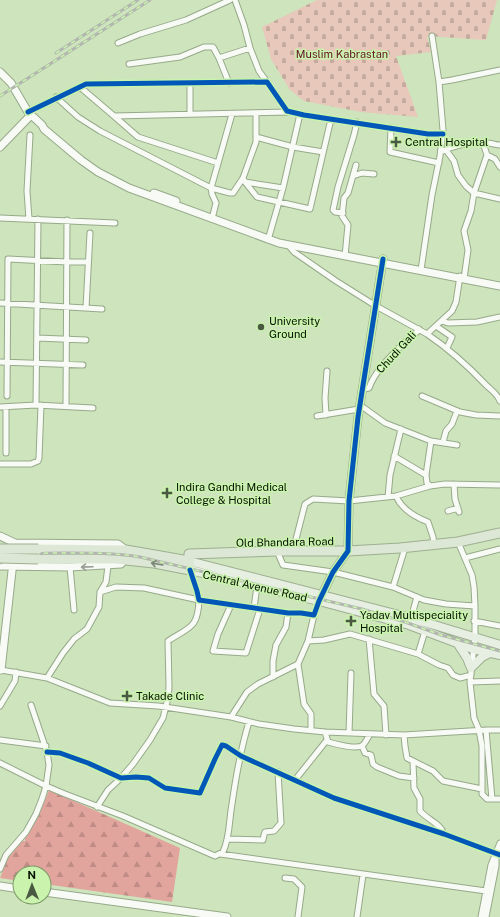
<svg xmlns="http://www.w3.org/2000/svg" width="500" height="917" font-family="'Public Sans',sans-serif">
  <style>
    .forest { fill: url(#forest-firs) }
    .cemetery { fill: url(#cemetery-stones) }
    .lines { fill: none; stroke-linecap: round; stroke-linejoin: round }
    .street-casing { stroke: #97a98a; stroke-width: 7 }
    .secondary-casing { stroke: #97a98a; stroke-width: 9 }
    .primary-casing { stroke: #9daf90; stroke-width: 10 }
    .highway-casing { stroke: #9daf90; stroke-width: 11 }
    .street { stroke: #f8fbf5; stroke-width: 5 }
    .secondary { stroke: #f8fbf5; stroke-width: 7 }
    .primary { stroke: #e7efe2; stroke-width: 8 }
    .highway { stroke: #dde7d6; stroke-width: 9 }
    .rail-casing { stroke: #b1b6ae; stroke-width: 3 }
    .rail { stroke: #caf4ad; stroke-width: 1.5; stroke-dasharray: 4.5; stroke-linecap: butt }
    .highway-bridge-casing { stroke: #9daf90; stroke-width: 11; stroke-linecap: butt }
    .highway-bridge { stroke: #dde7d6; stroke-width: 9 }
    .cycleway-casing { stroke: #caf4ad; stroke-width: 8 }
    .cycleway { stroke: #0057b8; stroke-width: 5 }
    .oneway { stroke: #7b8676 }
    .oneway2 { stroke: #969d93 }
    .poi-dot { fill: #4a5a42; stroke: #caf4ad; stroke-width: 1.5 }
    .labels { text-anchor: middle; dominant-baseline: central; stroke-width: 3; stroke-linejoin: round; paint-order: stroke }
    .park-label { font-size: 11px; fill: #651326; stroke: #caf4ad }
    .poi-label { font-size: 11px; fill: #041000; stroke: #caf4ad; text-anchor: start }
    .street-label { font-size: 11px; fill: #041000; stroke: #caf4ad }
  </style>
  <defs>
    <pattern id="forest-firs" width="22" height="20" patternUnits="userSpaceOnUse"><rect width="22" height="20" fill="#e2a59e"/><path d="M5 1l3.5 6h-7zM16 11l3.5 6h-7z" fill="#c08d86"/></pattern>
    <pattern id="cemetery-stones" width="16" height="16" patternUnits="userSpaceOnUse"><rect width="16" height="16" fill="#e7c8ba"/><path d="M2 7V4a2 2 0 0 1 4 0v3zM10 15v-3a2 2 0 0 1 4 0v3z" fill="#c4ab9e"/></pattern>
  </defs>
  <rect width="100%" height="100%" fill="#cde4bd"/>
  <!-- forest -->
  <path class="forest" d="M49,790L180,848L172,902L44,884V873H20V881L0,878L8,858L20,841H25V837L39,815Z"/>
  <!-- cemetery -->
  <path class="cemetery" d="M317,0H497L486,40L427,36L431,52L396,56L418,117L361,112L304,101L290,90L271,59L262,27Z"/>
  <g class="lines">
    <!-- street casing -->
    <g class="street-casing">
      <path id="street" d="M235,0L244,25L250,48
        M118,43L140,34L186,20L230,0
        M129,64L180,57L204,47H213L219,58
        M439,82L452,80L500,70
        M190,83V114
        M229,83L219,58L250,48L259,71L267,82
        M80,87L114,116L290,112
        M56,97L78,117L100,131L211,188L230,193H233L243,178
        M28,112L86,84L267,82L287,111L304,115L428,134H443
        M256,113V142L243,178L245,182L283,188
        M114,116L138,137L218,163
        M391,128L390,152L439,163
        M256,137L293,147L323,152
        M483,143L487,155L474,193L500,199
        M446,150L454,161L458,175L466,186L474,193L471,211L464,231L468,250L464,279
        M443,151C458,144 471,142 487,143C492,143 496,145 500,145
        M487,155L495,159L500,167
        M353,176L362,173L374,174
        M245,182L257,197L310,209L331,119
        M343,213L335,212L333,210L338,187L354,135L357,122
        M213,215L216,203L212,194L211,188L232,114
        M0,218L115,223
        M29,219L27,191L30,135
        M268,240L283,188L300,114
        M289,246L294,252L336,281L376,306L427,334L452,311L456,302L460,276
        M345,256L348,225L342,216L344,198L348,193L356,165
        M421,270L432,195L440,156L443,130L439,82L432,36
        M0,303L102,309
        M86,308L90,233
        M442,321L448,323L477,322L500,317
        M436,326L452,337L447,348
        M427,334C449,349 468,366 486,385C491,390 497,393 500,401
        M37,338L86,340
        M0,362L83,365
        M362,392L364,389L369,388C375,371 390,357 403,344C409,339 415,335 419,329
        M7,396L8,259L67,262H88
        M422,396L460,412L476,415L500,416
        M36,405L38,219
        M360,405L385,423L431,441L457,445
        M66,406L67,220
        M0,407L36,405L93,408
        M326,415L325,398L327,371
        M317,416L359,409
        M443,442L446,431L452,424L457,411
        M6,453V407
        M394,456L426,475L427,483L430,486
        M0,464H31L38,461L39,458L41,405
        M426,475L431,441
        M454,484L455,499L459,512
        M396,496C402,510 415,517 428,522L433,537L434,544
        M388,497L390,475L401,429
        M448,511L458,508
        M458,542L472,575L474,587L475,606
        M277,551L283,565L333,572L393,587L424,600L446,604L475,606V637L470,682L500,681
        M293,551L305,504L313,499L349,501L396,496L430,486L445,484L500,485
        M465,558L500,549
        M70,567L74,610
        M190,570L197,591L199,600L288,613H301L314,615L319,601
        M393,587L405,548
        M231,605L218,634L213,651L246,653L260,609
        M254,608L257,586
        M314,615L308,641L324,640L350,634L418,654L425,631
        M411,618L417,597
        M474,621L500,626
        M369,639L374,694L384,706L386,735
        M418,654L439,665L448,668L453,675L460,678L471,675
        M298,664L304,704L311,714V730
        M1,670L47,678L110,703L158,706L231,717L259,724L294,729L325,732L404,735L486,730H500
        M273,677V661L276,645L286,627L288,613
        M47,678L63,653L74,639L87,629L99,607L100,592L106,582L108,566
        M470,682L474,718L479,730L482,746V794L487,799H500
        M31,705L47,752L49,765L46,786L65,794L123,816L215,856L223,852C230,837 229,820 232,804C236,776 241,748 249,722
        M0,706L15,681L16,672
        M231,717L247,692L258,684L298,664L308,641
        M486,730L492,799
        M325,732L328,742C335,744 358,750 363,745C366,742 368,737 370,734
        M349,733L351,673
        M404,735L405,746L407,758L433,771L443,781L482,789
        M0,740L46,746
        M362,746L365,753L371,755L373,764L377,767L399,776L414,778
        M47,752L60,753L88,763L121,778L136,777L149,778L165,788L200,793L215,759L222,745L226,746L241,756L334,798L444,834L500,855
        M413,762L414,788L420,799V811C428,820 440,823 444,834
        M0,763L46,786L42,799L36,814L26,832L6,855L0,869
        M295,780L327,740
        M97,807L108,790L121,778L133,764L150,740L163,718L168,698L169,687L168,641C189,627 198,629 199,600L144,588L116,587L100,592
        M227,839L263,840L264,835L265,832L274,831L281,823L278,772
        M220,854L486,891
        M285,878L294,879L302,887L298,917
        M357,917L363,875
        M481,917L491,865L500,843
        M486,917L496,866V856"/>
    </g>
    <!-- secondary casing -->
    <g class="secondary-casing">
      <path id="secondary" d="M0,72L11,83L28,112L42,125L44,129L81,160L98,172L129,188L279,243L500,286
        M0,147L31,115
        M154,193L176,201
        M0,536L15,543L118,544L126,550
        M0,566L70,567L121,564L124,560
        M320,599L333,572L348,551L349,501L358,417L383,259
        M0,669L1,670L14,553
        M0,886L20,889
        M44,892L227,917"/>
    </g>
    <!-- primary casing -->
    <g class="primary-casing">
      <path id="primary" d="M189,561L411,618L500,645
        M190,570L319,601L409,625L473,649L500,655
        M458,644L467,658L471,668L482,657L490,653"/>
    </g>
    <!-- highway casing -->
    <g class="highway-casing">
      <path id="highway" d="M38,549L126,550L189,561
        M38,559H116L154,563L190,570L189,554L277,551H348L400,548L458,542L500,533"/>
    </g>
    <!-- street -->
    <use href="#street" class="street"/>
    <!-- secondary -->
    <use href="#secondary" class="secondary"/>
    <!-- primary -->
    <use href="#primary" class="primary"/>
    <!-- highway -->
    <use href="#highway" class="highway"/>
    <!-- rail casing -->
    <g class="rail-casing">
      <path id="rail" d="M56,53L138,0
        M0,96L150,0
        M0,563C23,552 47,553 72,553C95,553 117,553 140,557L362,609L405,622L441,635L500,651"/>
    </g>
    <!-- rail -->
    <use href="#rail" class="rail"/>
    <!-- highway-bridge casing -->
    <g class="highway-bridge-casing">
      <path id="highway-bridge" d="M0,549H38
        M0,558L38,559"/>
    </g>
    <!-- highway-bridge -->
    <use href="#highway-bridge" class="highway-bridge"/>
    <!-- cycleway casing -->
    <g class="cycleway-casing">
      <path id="cycleway" d="M28,112L86,84L267,82L287,111L304,115L428,134H443
        M190,570L197,591L199,600L288,613H301L314,615L319,601L333,572L348,551L349,501L358,417L383,259
        M47,752L60,753L88,763L121,778L136,777L149,778L165,788L200,793L215,759L222,745L226,746L241,756L334,798L444,834L500,855"/>
    </g>
    <!-- cycleway -->
    <use href="#cycleway" class="cycleway"/>
  </g>
  <!-- one-way arrows -->
  <defs><path id="oneway-shaft" d="M-6 0H5M1.5-3L5.5 0L1.5 3" fill="none" stroke-width="1.6" stroke-linecap="round" stroke-linejoin="round"/></defs>
  <use class="oneway" href="#oneway-shaft" transform="translate(157 564) rotate(-170)"/>
  <use class="oneway2" href="#oneway-shaft" transform="translate(87 567) rotate(178)"/>
  <!-- markers -->
  <g class="poi-dot">
    <path d="M394 136h4v4h4v4h-4v4h-4v-4h-4v-4h4z"/>
    <circle cx="261" cy="327" r="4"/>
    <path d="M165 487h4v4h4v4h-4v4h-4v-4h-4v-4h4z"/>
    <path d="M349 615h4v4h4v4h-4v4h-4v-4h-4v-4h4z"/>
    <path d="M125 690h4v4h4v4h-4v4h-4v-4h-4v-4h4z"/>
  </g>
  <g class="labels">
    <!-- park labels -->
    <g class="park-label">
      <text x="342" y="54">Muslim Kabrastan</text>
    </g>
    <!-- poi labels -->
    <g class="poi-label">
      <text x="405" y="142">Central Hospital</text>
      <text x="269" y="321">University<tspan x="269" dy="13">Ground</tspan></text>
      <text x="176" y="487">Indira Gandhi Medical<tspan x="176" dy="13">College &amp; Hospital</tspan></text>
      <text x="360" y="615">Yadav Multispeciality<tspan x="360" dy="13">Hospital</tspan></text>
      <text x="136" y="696">Takade Clinic</text>
    </g>
    <!-- street labels -->
    <g class="street-label">
      <text transform="translate(396 352) rotate(-47)">Chudi Gali</text>
      <text transform="translate(285 542) rotate(-1)">Old Bhandara Road</text>
      <text transform="translate(255 586) rotate(13)">Central Avenue Road</text>
    </g>
  </g>
  <!-- north arrow -->
  <g transform="translate(32 885) rotate(359)"><circle r="19" fill="#caf4ad" stroke="#7b9968"/>
  <path d="M0-3L7 15L0 10L-7 15Z" fill="#4a5a42"/>
  <text y="-6" font-size="11" font-weight="bold" text-anchor="middle" fill="#041000">N</text>
  </g>
</svg>
